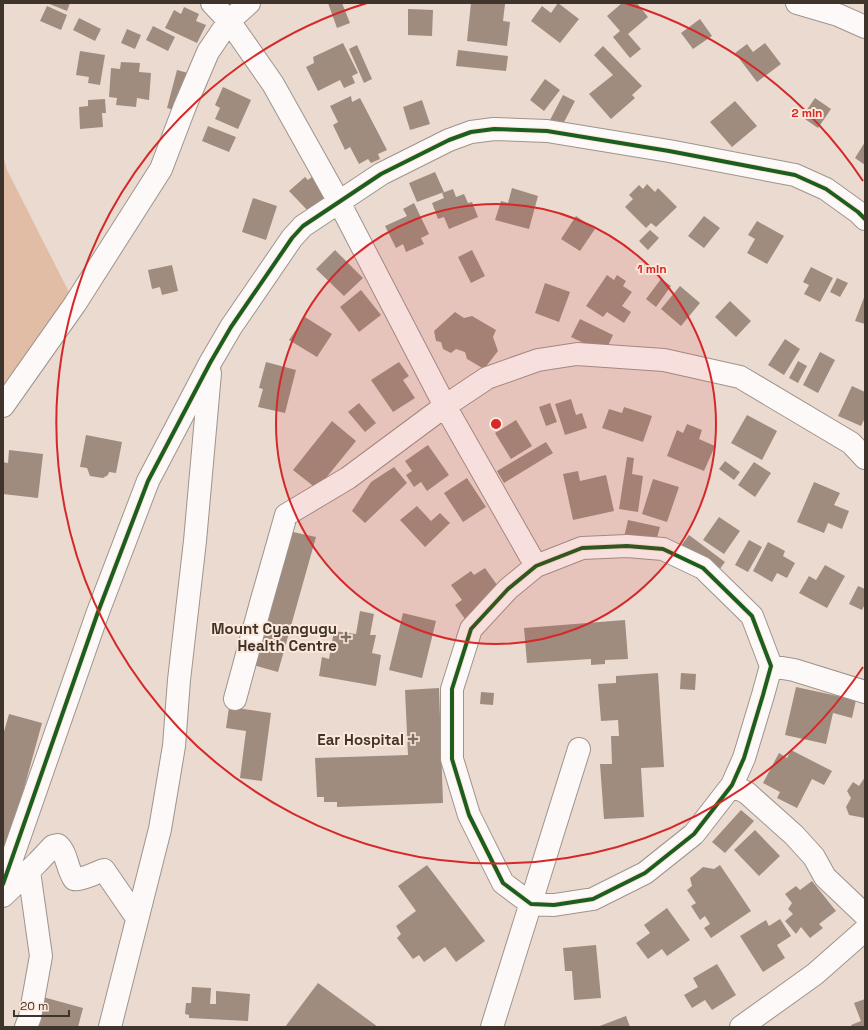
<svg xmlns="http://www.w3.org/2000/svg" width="868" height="1030" font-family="'Space Grotesk',sans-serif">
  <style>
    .green { fill: #e1bda5 }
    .building { fill: #9f8c7f }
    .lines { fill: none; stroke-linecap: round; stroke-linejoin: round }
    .minor-casing { stroke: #9f948c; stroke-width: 24 }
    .minor { stroke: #fcf9f8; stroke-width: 22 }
    .cycleway-casing { stroke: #fde7d8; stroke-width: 6 }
    .cycleway { stroke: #1b5e20; stroke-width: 4 }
    .ring { fill: none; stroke: #d62828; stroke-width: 2 }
    .poi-dot { fill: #7a6e65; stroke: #fde7d8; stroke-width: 1.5 }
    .labels { text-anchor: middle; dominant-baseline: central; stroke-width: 4; stroke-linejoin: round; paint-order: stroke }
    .poi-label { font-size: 15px; font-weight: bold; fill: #3e342c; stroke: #fde7d8; text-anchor: end }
    .centre { fill: #d62828; stroke: #fde7d8; stroke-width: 2 }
    .ring-label { font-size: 12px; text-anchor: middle; font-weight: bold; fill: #d62828; stroke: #fde7d8; stroke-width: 4; stroke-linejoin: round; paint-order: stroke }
  </style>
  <rect width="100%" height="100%" fill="#eadad0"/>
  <!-- green -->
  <path class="green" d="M3,155L7,170L75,304L3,406Z"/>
  <!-- building -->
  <path class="building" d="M47,3H70L67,11Z
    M328,3H342L350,23L337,28Z
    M471,3L505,4L503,21L510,22L507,46L467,41Z
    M558,3L579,19L560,43L531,21L542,6L551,13Z
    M622,3H637L648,17L628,34L641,49L630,58L613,37L620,31L607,16Z
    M47,6L67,15L61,30L40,21Z
    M184,7L199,14L196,21L206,25L197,43L165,28L174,10L181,14Z
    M408,9L433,10L432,36L408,35Z
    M79,18L101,29L95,41L73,30Z
    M700,19L712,36L693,49L681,33Z
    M153,26L175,37L168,51L146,40Z
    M127,29L141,35L135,49L121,43Z
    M343,43L358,73L352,76L355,83L344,88L340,80L318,91L306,67L314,63L313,57Z
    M765,43L781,64L757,82L735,53L747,44L753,52Z
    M357,45L372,79L364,83L349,49Z
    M603,46L642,86L632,95L635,98L611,119L589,94L613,75L594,55Z
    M458,50L508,56L506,71L456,66Z
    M80,51L105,55L100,85L88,83L89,77L76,75Z
    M121,62L140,63L139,72L151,73L149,100L137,98L136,107L116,105L117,98L109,97L111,68L120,69Z
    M177,70L188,73L178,111L167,108Z
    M545,79L560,90L544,111L530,100Z
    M223,87L251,100L238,129L215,119L220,108L215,105Z
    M563,95L575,101L562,126L550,120Z
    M351,96L352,102L360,98L387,150L378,154L380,159L371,163L368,159L359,164L350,147L345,150L333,125L338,122L330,106Z
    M815,98L831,109L818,128L802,117Z
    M105,99L106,113H102L103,127L80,129L79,107L88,106V100Z
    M422,100L430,124L410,130L403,107Z
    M735,101L757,126L732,147L710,122Z
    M208,126L236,137L229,152L202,141Z
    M865,142V165L855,158Z
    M435,172L444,192L417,202L409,183Z
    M313,176L329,193L309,212L289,191L305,177L308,180Z
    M647,184L655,192L658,188L677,207L656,227L651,223L646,228L625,207L633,199L629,195L639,185L643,189Z
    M512,188L538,196L529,229L495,220L501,201L508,203Z
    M453,189L456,197L464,194L468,203L472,202L478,217L449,229L444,217L438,219L432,203L444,198L442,193Z
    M253,198L277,206L266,240L242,232Z
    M414,203L429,234L421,238L424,244L406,252L403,244L396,248L385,226L407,216L403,209Z
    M576,216L595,229L580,251L561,239Z
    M704,216L720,228L704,248L688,236Z
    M757,221L784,236L767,264L747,253L755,239L748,235Z
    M650,230L659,238L648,250L639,241Z
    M335,250L363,278L344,296L316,269Z
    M472,250L485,276L471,283L458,257Z
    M172,265L178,291L162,295L160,287L152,289L148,270Z
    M811,267L833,278L820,302L804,294L809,285L803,282Z
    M607,275L614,280L617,275L626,281L623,286L632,292L622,306L631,312L624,323L607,312L603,317L586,306Z
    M837,278L848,283L840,297L830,292Z
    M661,279L671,286L656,307L646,299Z
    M545,283L570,292L559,322L535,313Z
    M680,286L700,303L681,326L661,309Z
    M361,290L381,315L359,332L340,307Z
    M865,295V324L855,321Z
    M730,301L751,321L736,337L715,317Z
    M455,312L464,318L472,316L496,330L493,337L498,351L484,369L467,359L465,352L456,349L451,353L443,349L441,342L436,341L434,331Z
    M305,317L332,334L317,357L289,340Z
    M580,319L613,335L606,350L591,343L590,346L571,337Z
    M785,339L800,349L784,375L768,365Z
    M820,352L835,360L818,393L803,385Z
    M798,361L807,366L798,383L789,378Z
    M266,362L296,370L285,413L258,407L263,389L259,388Z
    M399,362L409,376L403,380L415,398L393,412L371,380Z
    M852,386L865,392V418L861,426L838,416Z
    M571,399L576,415L582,413L587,428L565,435L555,404Z
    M359,403L376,423L365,432L348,412Z
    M550,403L557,422L546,426L539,407Z
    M624,407L652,416L643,442L602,428L609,409L622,413Z
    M747,415L777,431L762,460L731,443Z
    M516,420L532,446L511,459L495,433Z
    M332,421L356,441L317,489L293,470Z
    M687,424L702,430L699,439L715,446L704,471L667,456L677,430L683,433Z
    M86,435L122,442L116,473L109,472L108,475L103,478L90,476L87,468L80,467Z
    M546,442L553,453L504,483L497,471Z
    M428,445L449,475L427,491L421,482L414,487L406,475L412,471L405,461Z
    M9,450L43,454L38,498L3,494V462L8,463Z
    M627,457L634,458L632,474L643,476L638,512L619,509Z
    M725,461L740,472L734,480L719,469Z
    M754,462L771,473L755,497L738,485Z
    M394,467L407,483L365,523L352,511L371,482Z
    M578,471L580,481L606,475L614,511L573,520L563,474Z
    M467,478L486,507L463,522L444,493Z
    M653,479L679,487L667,522L642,514Z
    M814,482L840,493L834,505L849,511L842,529L828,523L824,533L797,522Z
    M417,506L431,521L440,513L450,523L425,547L400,520Z
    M719,517L740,531L724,554L703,540Z
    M628,520L660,527L655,545L624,537Z
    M293,532L316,537L278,672L253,665Z
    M689,535L725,562L716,574L680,547Z
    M749,540L762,547L748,572L735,565Z
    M768,542L785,551L783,556L795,563L787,578L777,573L772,582L753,571Z
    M825,565L845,576L827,608L799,593L809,576L816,580Z
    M485,568L502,592L465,619L455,605L462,600L451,585L471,571L474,575Z
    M858,586L865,589V604L862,610L849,604Z
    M360,611L374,614L370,635H376L372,653L381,655L376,686L319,676L322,657L329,659L334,631L356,634Z
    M403,613L436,621L422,678L389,670Z
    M625,620L628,659L605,660V664L591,665V659L527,663L524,628Z
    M658,673L664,767L641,768L644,817L604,819L600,764H612L611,736H619L618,720L601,721L598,684L616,683V676Z
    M681,673L696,674L695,690L680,689Z
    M796,687L856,700L852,718L833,713L826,744L785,735Z
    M439,688L443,803L337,807V802H324V797H317L315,758L408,755L405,690Z
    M481,692L494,693L493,705L480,704Z
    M229,707L271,713L262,781L240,778L246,731L226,728Z
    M9,714L42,723L3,865V735Z
    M791,750L832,771L824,785L812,779L797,808L777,798L780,792L763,783L779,753L787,758Z
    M865,777V818L849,815L846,807L851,798L847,791L853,782L859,786Z
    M741,810L754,821L725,853L712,842Z
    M755,830L780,856L759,876L734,850Z
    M427,865L485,941L456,962L445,947L424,962L419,955L413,959L397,938L401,934L396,926L416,911L398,886Z
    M720,865L751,911L711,938L704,928L710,924L705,916L700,920L691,906L696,903L687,890L692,886L690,878L703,867L714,869Z
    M812,881L836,911L819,924L823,928L810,938L801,927L796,934L785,921L793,914L788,909L792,903L785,894L796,886L800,890Z
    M667,908L690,940L667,956L662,949L648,959L636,943L650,933L644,925Z
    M780,919L791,936L777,945L785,958L763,972L740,936L766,920L769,926Z
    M596,945L601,998L574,1000L572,971H565L563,948Z
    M717,964L736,995L712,1010L705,1000L692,1008L684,995L698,987L693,978Z
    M318,983L378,1027H285Z
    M192,987L211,988L210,1004H216V991L250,994L248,1021L189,1018V1015L185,1014L186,1003H191Z
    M43,997L83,1008L78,1027H35Z
    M865,999V1027H852L851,1025L861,1021L854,1003Z
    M626,1016L630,1027H597Z"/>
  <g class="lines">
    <!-- minor casing -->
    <g class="minor-casing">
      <path id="minor" d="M212,3L229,21L273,84L339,202L445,406L536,566
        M797,3L838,15L865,27
        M3,406L75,304L161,169L185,106L208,52L229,21L249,3
        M627,546L663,549L703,568L752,616L771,666L763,695L744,758L732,785L694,834L645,873L593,899L554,905L531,904L503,883L469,815L452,759V689L471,629L508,589L536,566L582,548Z
        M771,666L794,670L865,692
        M235,699L261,603L286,515L348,478L445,406L487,378L538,360L577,354L664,360L740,377L851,443L865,458
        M732,785L747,793L794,835L814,857L825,877L865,915
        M3,884L98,612L148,481L210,363L231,327L292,238L303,226L381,174L449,140L471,132L494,129L547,131L669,151L795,175L826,189L858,212L865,219
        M3,896L38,862L53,846L58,845C67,853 67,869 74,879C80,881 97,872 104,870L137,918
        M26,1027L30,1017L41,956L29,871
        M110,1027L160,829L174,746L179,680L195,541L210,373
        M492,1027L579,749
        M741,1027L815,974L865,930"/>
    </g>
    <!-- minor -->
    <use href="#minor" class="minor"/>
    <!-- cycleway casing -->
    <g class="cycleway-casing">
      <path id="cycleway" d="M627,546L663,549L703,568L752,616L771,666L763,695L744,758L732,785L694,834L645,873L593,899L554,905L531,904L503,883L469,815L452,759V689L471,629L508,589L536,566L582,548Z
        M3,884L98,612L148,481L210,363L231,327L292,238L303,226L381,174L449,140L471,132L494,129L547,131L669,151L795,175L826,189L858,212L865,219"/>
    </g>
    <!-- cycleway -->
    <use href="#cycleway" class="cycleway"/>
  </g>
  <!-- distance rings -->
  <circle cx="496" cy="424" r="220" fill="#d62828" fill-opacity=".12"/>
  <g class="ring">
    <circle cx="496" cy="424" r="220"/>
    <path d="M863 667A440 440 0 1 1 367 3M625 3A440 440 0 0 1 863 181"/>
  </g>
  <!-- markers -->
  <g class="poi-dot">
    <path d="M344 631h4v4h4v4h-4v4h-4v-4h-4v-4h4z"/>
    <path d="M411 733h4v4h4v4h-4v4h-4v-4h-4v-4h4z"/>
  </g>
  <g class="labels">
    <!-- poi labels -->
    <g class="poi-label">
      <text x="337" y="628">Mount Cyangugu<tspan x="337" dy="17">Health Centre</tspan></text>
      <text x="404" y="739">Ear Hospital</text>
    </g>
  </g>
  <circle cx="496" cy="424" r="6" class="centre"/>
  <g class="ring-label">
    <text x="807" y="117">2 min</text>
    <text x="652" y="273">1 min</text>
  </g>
  <!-- border -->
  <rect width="868" height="1030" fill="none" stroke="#3e342c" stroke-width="8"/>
  <!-- scale -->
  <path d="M14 1010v6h55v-6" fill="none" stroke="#3e342c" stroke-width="2"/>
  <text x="20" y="1010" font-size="12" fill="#3e342c" stroke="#fde7d8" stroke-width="3" paint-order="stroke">20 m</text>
</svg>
